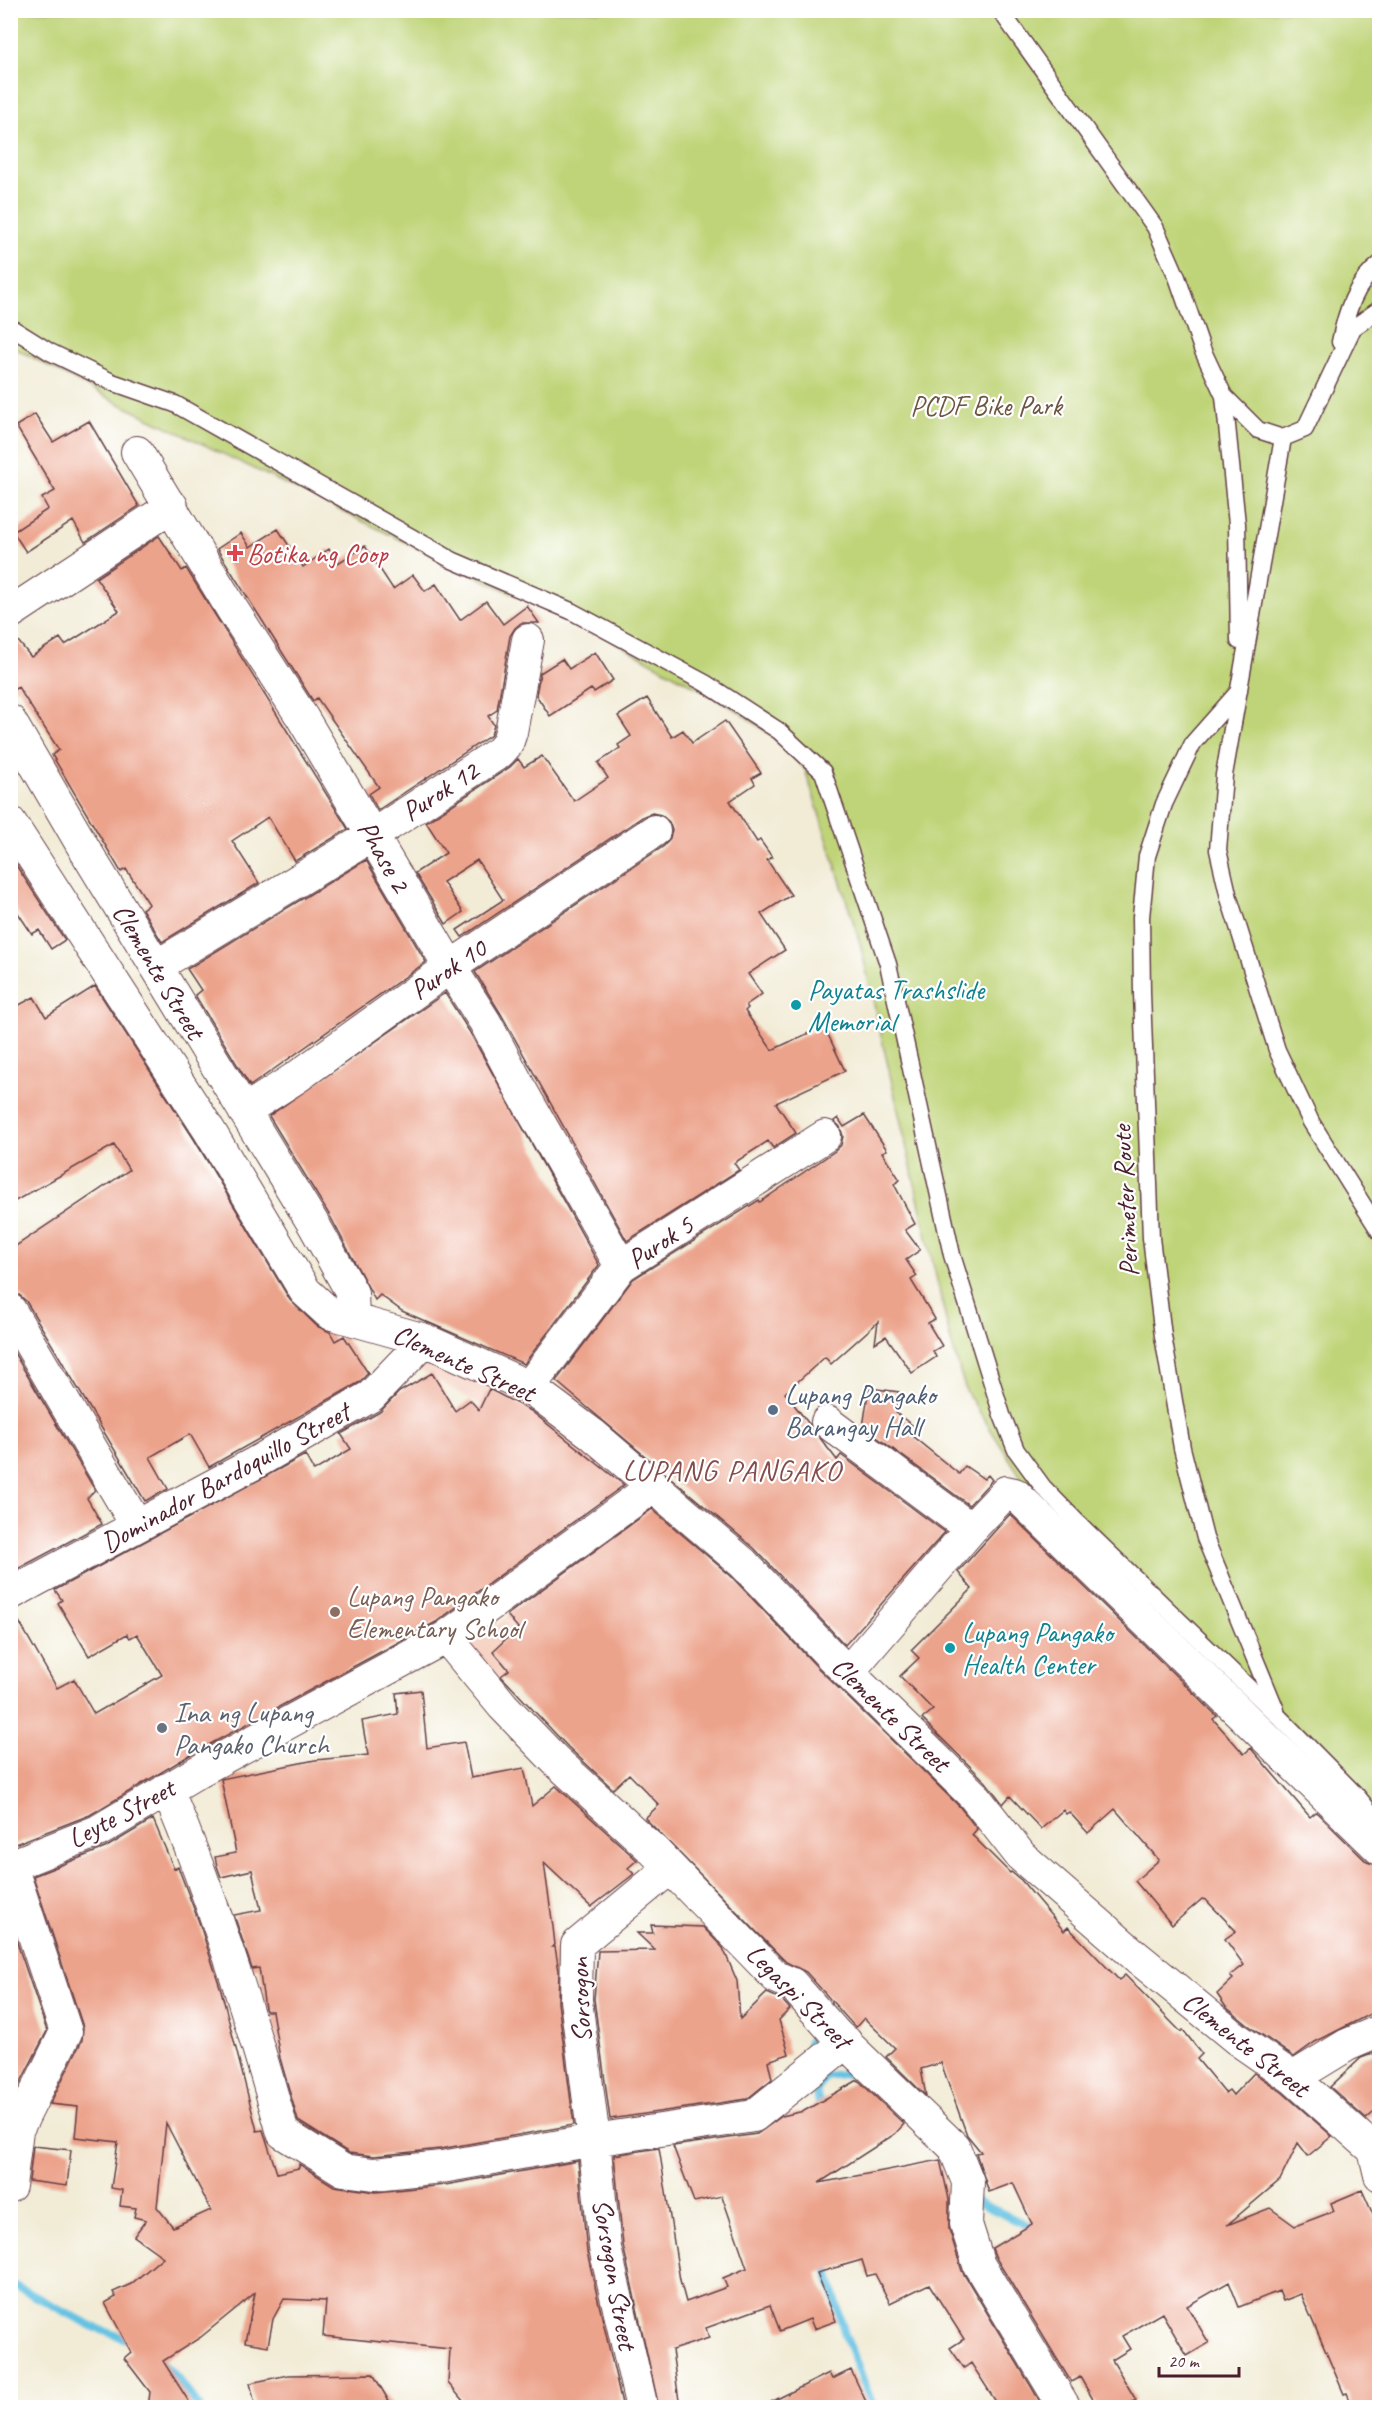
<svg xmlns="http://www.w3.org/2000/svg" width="1390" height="2418" font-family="Caveat,sans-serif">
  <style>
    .built { fill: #f6d2c3 }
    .green { fill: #bfd478; stroke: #847a52; stroke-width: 1.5 }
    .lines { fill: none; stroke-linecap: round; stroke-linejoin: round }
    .stream { stroke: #65c2e3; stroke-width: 8 }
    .building { fill: #eca38b; fill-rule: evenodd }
    .lane-casing { stroke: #633e45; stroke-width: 19 }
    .street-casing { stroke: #633e45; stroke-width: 34 }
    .lane { stroke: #fff; stroke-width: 16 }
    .street { stroke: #fff; stroke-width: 32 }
    .health-dot { fill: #e0444e; stroke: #fff; stroke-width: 2 }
    .culture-dot { fill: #0f9aa8; stroke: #fff; stroke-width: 2 }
    .service-dot { fill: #5c6f8a; stroke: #fff; stroke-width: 2 }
    .education-dot { fill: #8d6e63; stroke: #fff; stroke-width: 2 }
    .worship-dot { fill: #6b7280; stroke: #fff; stroke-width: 2 }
    .labels { text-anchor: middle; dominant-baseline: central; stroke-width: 4.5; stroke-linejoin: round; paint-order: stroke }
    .park-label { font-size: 28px; fill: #6d5542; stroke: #fff }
    .health-label { font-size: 28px; fill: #be3a42; stroke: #fff; text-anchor: start }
    .street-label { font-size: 28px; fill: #4a1f2b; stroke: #fff }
    .culture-label { font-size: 28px; fill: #0d838f; stroke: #fff; text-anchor: start }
    .service-label { font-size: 28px; fill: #4e5e75; stroke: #fff; text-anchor: start }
    .education-label { font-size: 28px; fill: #785e54; stroke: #fff; text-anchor: start }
    .worship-label { font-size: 28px; fill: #5b616d; stroke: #fff; text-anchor: start }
    .neighbourhood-label { font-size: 30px; letter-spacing: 1.5px; fill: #834d4d; stroke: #fff }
  </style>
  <rect width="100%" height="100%" fill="#fff"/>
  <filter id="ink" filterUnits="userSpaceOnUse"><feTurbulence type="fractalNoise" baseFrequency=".0167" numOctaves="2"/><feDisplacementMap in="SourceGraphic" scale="12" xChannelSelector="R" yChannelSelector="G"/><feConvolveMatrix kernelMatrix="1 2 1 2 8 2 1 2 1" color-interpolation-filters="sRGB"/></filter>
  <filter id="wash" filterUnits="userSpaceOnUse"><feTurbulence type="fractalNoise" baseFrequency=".008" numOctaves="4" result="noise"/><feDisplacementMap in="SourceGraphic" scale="24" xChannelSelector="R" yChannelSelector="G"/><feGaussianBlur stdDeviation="1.35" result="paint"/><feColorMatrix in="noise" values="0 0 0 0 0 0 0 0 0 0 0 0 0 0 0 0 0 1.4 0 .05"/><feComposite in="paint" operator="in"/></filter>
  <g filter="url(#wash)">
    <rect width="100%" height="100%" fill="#f2ecd7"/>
    <!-- built -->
    <path class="built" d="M428,1348L596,1443L640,1491L611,1510L574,1459L414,1367Z
      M646,1499L666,1515L496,1686L468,1649Z"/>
    <!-- green -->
    <path class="green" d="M10,11H1379V1842L1139,1604L1023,1480L966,1391L951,1342L860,943L805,769L775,738L735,709L589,627L511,593L122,405L11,346Z"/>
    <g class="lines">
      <!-- stream -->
      <path class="stream" d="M809,2042L810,2052
        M822,2112L816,2093L824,2076L862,2072
        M973,2200L1027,2225
        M825,2260L845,2335L874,2408
        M10,2283L96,2328L132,2341
        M161,2363L175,2375L200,2408"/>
    </g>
    <g id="blocks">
      <!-- building -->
      <path class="building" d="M35,414L53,442L89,421L139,506L85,542L73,521L26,552L13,532L48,509L42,498L55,491L16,426Z
        M278,529L303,567L329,549L338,563L365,546L393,589L413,575L425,591L436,584L460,620L486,601L503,624L527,606L539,623H521L515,628L510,636L497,710L488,716L494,725L491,735L378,810L369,794L379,787L317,698L313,701L217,549L241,533L250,547Z
        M159,536L182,571L186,568L348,829L295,861L268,817L232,841L259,883L162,942L142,909L149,904L126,869L121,872L52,755L59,750L18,687L10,692V631L31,657L60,638L65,645L119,611L96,578Z
        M595,652L613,680L594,692L591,689L550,716L536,695L540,673L562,659L569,669Z
        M647,698L672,737L683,730L692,743L725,721L761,773L752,778L755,784L730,801L757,842L760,840L772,857L767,860L791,895L761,914L785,950L748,974L762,994L746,1005L748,1008L745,1011L772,1050L824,1026L845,1071L776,1103L796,1133L773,1148L768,1141L734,1163L739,1170L627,1241L501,1014L475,972L664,846L670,838L672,830L669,822L661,815L652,813L644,816L462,937L457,930L503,900L477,860L443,882L463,912L446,924L415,873L446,853L426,822L510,767L518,759L524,767L542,756L574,801L608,778L598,763L620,748L618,745L631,736L618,716Z
        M10,856L65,940L51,949L39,930L32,934L10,901Z
        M366,860L426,962L250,1086L195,995L201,990L187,969Z
        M95,986L194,1139L290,1300L317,1326L330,1332L335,1341L344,1336L368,1373L360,1382L209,1467L190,1434L150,1457L168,1489L145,1501L26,1301L19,1295L10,1292V1250L129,1170L114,1145L10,1204V1010L34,997L46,1017Z
        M445,993L469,1031L599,1265L524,1364L402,1311L380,1295L375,1300L330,1216L269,1116Z
        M864,1115L887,1150L882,1152L900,1180L894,1184L915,1224L905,1230L920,1250L906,1260L917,1276L911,1280L935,1319L928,1323L942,1346L933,1351L936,1357L912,1373L886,1336L875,1343L878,1322L831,1364L825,1357L785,1393L837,1460L841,1455L945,1532L845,1645L755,1549L556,1381L633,1279L759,1200L760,1202L835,1151L841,1145L843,1136L840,1127L834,1121L838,1118L844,1127Z
        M10,1346L95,1490L87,1498L102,1524L10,1573Z
        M432,1373L455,1411L470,1400L479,1410L489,1389L531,1411L624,1485L436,1622L190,1755L90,1815L10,1846V1612L13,1611L57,1688L74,1679L94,1714L162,1675L137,1634L130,1638L127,1634L89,1656L58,1603L62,1600L55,1590L305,1455L314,1471L351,1449L341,1434L380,1412L399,1392Z
        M869,1388L899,1392L896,1413L916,1428L911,1435L959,1474L965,1466L984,1479L988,1475L992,1480L969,1505L863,1427Z
        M652,1509L731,1576L818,1668L960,1807L977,1829L972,1835L1010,1873L1011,1872L1021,1880L1064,1931L1068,1927L1119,1980L1125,1975L1181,2032L1183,2030L1202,2054L1197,2059L1225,2093L1229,2090L1233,2095L1254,2073L1282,2092L1332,2136L1308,2156L1298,2143L1280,2180L1227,2225L1270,2208L1295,2226L1334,2211L1331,2203L1362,2190L1375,2219L1380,2217V2408H1353L1347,2393L1344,2394L1301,2294L1283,2301L1279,2291L1239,2307L1229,2282L1187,2306L1209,2343L1187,2356L1162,2313L1122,2336L1130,2349L1112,2360L1136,2400L1122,2408H1098L1080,2377L1071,2382L996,2258L992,2248L1032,2224L1013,2183L989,2192L976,2153L981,2152L967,2135L941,2063L921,2069L926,2096L886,2057L895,2048L864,2018L856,2027L854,2026L806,1972L786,1962L645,1818L659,1805L629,1774L613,1789L568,1747L501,1676L509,1670L493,1651L518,1628L507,1615Z
        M1010,1514L1217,1716L1213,1719L1244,1754L1251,1748L1254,1752L1310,1817L1316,1812L1367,1862L1380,1866V2009L1315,2042L1294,2057L1248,2025L1226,2007L1217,1994L1233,1979L1230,1976L1244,1965L1225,1939L1236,1931L1206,1900L1202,1899L1172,1925L1135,1881L1159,1860L1115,1809L1088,1833L1069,1812L1066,1814L1063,1810L1041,1829L1010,1796L1003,1804L986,1782L922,1719L933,1710L900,1676L919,1658L911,1650L972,1589L958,1572Z
        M421,1690L427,1748L464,1742L471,1778L524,1768L532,1806L556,1786L637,1860L628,1868L634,1874L591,1907L544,1863L553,1927L555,1945L552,1947H555L559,1971L558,2002L574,2125L440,2149L374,2156L349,2153L298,2121L280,2058L272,2011H266L265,2008L259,1968L252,1969L234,1915L261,1910L252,1870L221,1877L217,1866L215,1857L236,1853L221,1779L315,1760L368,1755L362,1721L398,1714L396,1693Z
        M153,1819L174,1869L178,1867L199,1922L221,1990L257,2131L263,2130L277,2173L299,2168V2164L334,2186L376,2192L445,2185L578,2161L587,2252L623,2408H469L448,2383L450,2349L323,2336L326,2301L284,2299L273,2319L268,2346L245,2342L255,2293L201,2337L163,2361L193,2408H148L150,2392L124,2358L131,2352L105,2303L116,2297L113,2292L131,2284L163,2257L134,2236L146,2220L134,2217L136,2208L120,2206L122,2190L111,2188L118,2142L75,2137L78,2107L50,2104L82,2040L83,2027L33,1876L105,1848ZM166,2123L211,2210L173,2227L157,2207Z
        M10,1922L47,2031L10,2103Z
        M651,1925L703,1927L723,1948L737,1981L740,2019L767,1993L781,1999L790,2009L779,2020L789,2054L768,2061L772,2079L747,2099L610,2119L594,1999L598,1951L655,1950L637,1933H653Z
        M1380,2051V2107L1366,2119L1330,2087L1361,2058Z
        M858,2080L904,2124L895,2134L819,2183L940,2160L949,2199V2229L962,2271L1044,2408H1000L971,2363L964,2368L950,2348L964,2339L929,2284L890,2303L875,2274L867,2276L862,2260L817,2273L836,2321L814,2329L810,2319L780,2331L770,2305L706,2328L709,2338L672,2350L680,2408H659L623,2245L614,2155L659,2148L680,2280L686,2302L727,2287L723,2278L747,2268L722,2196L694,2202L673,2146L757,2134L782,2116L804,2111Z
        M33,2146L71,2150L67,2186L29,2181Z
        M851,2370L869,2408H759L829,2373L832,2379Z
        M373,2374L393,2408H256L250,2383L288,2375Z"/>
    </g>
  </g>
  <g filter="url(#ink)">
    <use href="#blocks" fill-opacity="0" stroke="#633e45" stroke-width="1.5"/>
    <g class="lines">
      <!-- lane casing -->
      <g class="lane-casing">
        <path id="lane" d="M1000,10L1155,227L1177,277L1202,349L1224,396L1237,524L1239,641
          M10,327L50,352L112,382L175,404L452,560L571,611L705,683L779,731L823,772L888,964L952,1255L1002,1415L1016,1450L1043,1487L1078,1523L1278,1716L1357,1796L1380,1824
          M1340,342C1346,313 1355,283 1380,264
          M1224,396L1258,430L1283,438L1305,429L1353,328L1380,309
          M1283,438L1224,775L1218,850L1229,898L1277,1050L1311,1122L1380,1232
          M1239,691L1193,743L1164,804L1147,856L1141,917L1142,993L1151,1238L1163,1336L1182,1448L1205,1538L1276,1710"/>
      </g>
      <!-- street casing -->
      <g class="street-casing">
        <path id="street" d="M137,452L232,609L302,717L450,967L485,1022L522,1092L621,1266
          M10,613L172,506
          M10,721L85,850L314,1225L352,1293L353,1318
          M10,822L209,1130L305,1291L329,1313L425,1340L529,1387L592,1434L743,1563L831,1656L973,1795L1021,1856L1138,1958L1237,2039L1293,2078L1374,2150L1380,2175
          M157,966L373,835L500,752L507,744L511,732L528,640
          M244,1111L297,1077L450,967L654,831
          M10,1310L137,1526
          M529,1387L621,1266L825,1136
          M827,1422L971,1529
          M10,1594L255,1463L371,1396L425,1340
          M446,1637L503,1706L555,1760L653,1850L776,1977L792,1984L836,2034L954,2147L968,2182L966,2224L979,2265L1065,2408
          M849,1671L971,1529L1006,1492L1015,1494L1380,1849
          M167,1789C214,1901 250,2016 283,2133L343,2170L374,2174L442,2167L594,2140L754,2116L846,2042
          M10,1866L98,1831L199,1771L446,1637L654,1486
          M1293,2078L1347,2045L1380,2031
          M10,2186L17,2130L66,2032L11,1866
          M642,2408L605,2248L594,2140L576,2000L577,1945L670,1868"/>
      </g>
      <!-- lane -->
      <use href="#lane" class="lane"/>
      <!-- street -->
      <use href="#street" class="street"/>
    </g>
  </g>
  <!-- markers -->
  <path class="health-dot" d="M232 544h6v6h6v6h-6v6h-6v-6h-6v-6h6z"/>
  <g class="culture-dot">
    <circle cx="796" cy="1005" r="6"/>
    <circle cx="950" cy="1648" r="6"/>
  </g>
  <circle class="service-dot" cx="773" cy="1410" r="6"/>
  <circle class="education-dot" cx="335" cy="1612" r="6"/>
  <circle class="worship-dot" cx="162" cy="1728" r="6"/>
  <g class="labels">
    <!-- park labels -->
    <g class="park-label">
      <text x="986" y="405">PCDF Bike Park</text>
    </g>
    <!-- health labels -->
    <g class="health-label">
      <text x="247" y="553">Botika ng Coop</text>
    </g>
    <!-- street labels -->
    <g class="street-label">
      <text transform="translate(440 791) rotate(-33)">Purok 12</text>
      <text transform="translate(384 856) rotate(60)">Phase 2</text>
      <text transform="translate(448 969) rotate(-34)">Purok 10</text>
      <text transform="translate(159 971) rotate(59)">Clemente Street</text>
      <text transform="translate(1125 1201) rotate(-93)">Perimeter Route</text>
      <text transform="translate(660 1242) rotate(-34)">Purok 5</text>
      <text transform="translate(464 1363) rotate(24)">Clemente Street</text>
      <text transform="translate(225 1477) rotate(-29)">Dominador Bardoquillo Street</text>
      <text transform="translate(891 1714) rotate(44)">Clemente Street</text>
      <text transform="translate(121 1813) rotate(-28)">Leyte Street</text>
      <text transform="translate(799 1996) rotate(45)">Legaspi Street</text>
      <text transform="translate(580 2000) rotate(-92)">Sorsogon</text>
      <text transform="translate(1246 2044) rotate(38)">Clemente Street</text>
      <text transform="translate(615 2274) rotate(80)">Sorsogon Street</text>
    </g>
    <!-- culture labels -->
    <g class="culture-label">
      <text x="808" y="989">Payatas Trashslide<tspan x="808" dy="32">Memorial</tspan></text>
      <text x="962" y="1632">Lupang Pangako<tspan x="962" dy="32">Health Center</tspan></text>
    </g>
    <!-- service labels -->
    <g class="service-label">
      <text x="785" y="1394">Lupang Pangako<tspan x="785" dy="32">Barangay Hall</tspan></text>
    </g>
    <!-- education labels -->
    <g class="education-label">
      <text x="347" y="1596">Lupang Pangako<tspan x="347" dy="32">Elementary School</tspan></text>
    </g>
    <!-- worship labels -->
    <g class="worship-label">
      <text x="174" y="1712">Ina ng Lupang<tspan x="174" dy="32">Pangako Church</tspan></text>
    </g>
    <!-- neighbourhood labels -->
    <g class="neighbourhood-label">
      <text x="732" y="1470">LUPANG PANGAKO</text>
    </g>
  </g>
  <!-- margin -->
  <rect width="1390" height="2418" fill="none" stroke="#fff" stroke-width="36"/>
  <!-- scale -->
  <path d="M1159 2367v9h80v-9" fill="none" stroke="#4a1f2b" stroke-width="3"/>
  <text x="1168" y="2367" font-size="18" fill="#4a1f2b" stroke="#ffffff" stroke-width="4.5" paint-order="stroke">20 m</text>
</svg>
